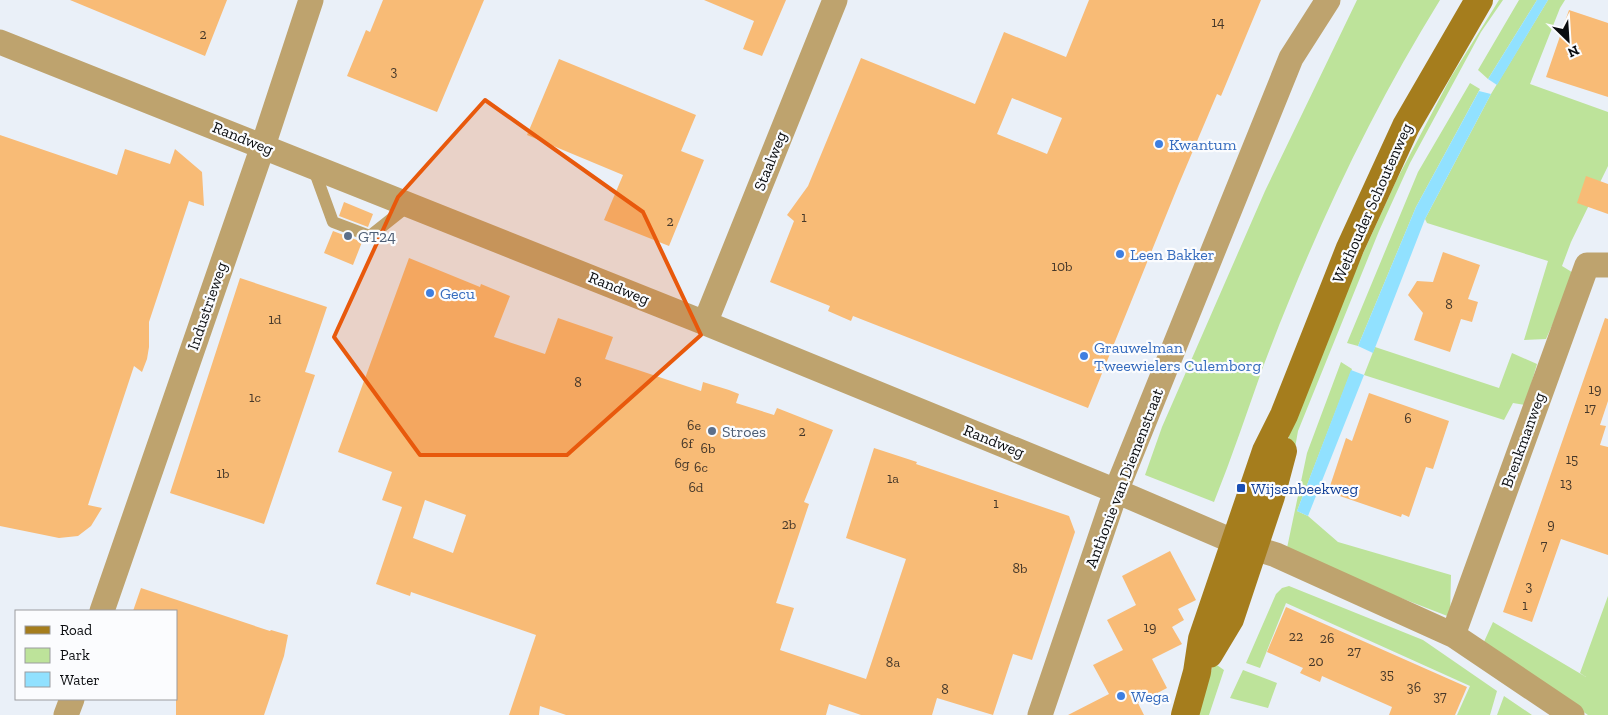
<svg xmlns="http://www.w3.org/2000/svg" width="1608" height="715" font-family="'Zilla Slab',serif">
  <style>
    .green { fill: #bde39a }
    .water { fill: #91e1ff }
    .building { fill: #f8bb76; fill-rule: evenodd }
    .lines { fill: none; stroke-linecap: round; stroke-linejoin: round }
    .lane { stroke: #bea36e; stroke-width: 12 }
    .street { stroke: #bea36e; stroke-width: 25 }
    .secondary { stroke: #a57d1d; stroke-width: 28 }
    .marked { fill: #e8590c; fill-opacity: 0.2; stroke: #e8590c; stroke-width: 4; stroke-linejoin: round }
    .shop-dot { fill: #3f7fe0; stroke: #fbfcfe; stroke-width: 2 }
    .service-dot { fill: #5c6f8a; stroke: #fbfcfe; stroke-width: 2 }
    .transit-dot { fill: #1a4fb4; stroke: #fbfcfe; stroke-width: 2 }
    .labels { text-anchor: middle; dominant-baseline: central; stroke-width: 4.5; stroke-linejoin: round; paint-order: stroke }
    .number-label { font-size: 14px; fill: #46382a }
    .street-label { font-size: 16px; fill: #0b0d10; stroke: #fbfcfe }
    .shop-label { font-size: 16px; fill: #366cbe; stroke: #fbfcfe; text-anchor: start }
    .service-label { font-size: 16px; fill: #4e5e75; stroke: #fbfcfe; text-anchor: start }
    .transit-label { font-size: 16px; fill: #164399; stroke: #fbfcfe; text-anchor: start }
  </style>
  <rect width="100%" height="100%" fill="#eaf0f8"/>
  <!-- green -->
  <path class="green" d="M1357,0H1440C1368,116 1311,240 1263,367C1247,412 1232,457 1214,502L1145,475L1162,427L1265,191Z
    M1499,0H1503L1481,32L1410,163L1379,231L1298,431L1287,493H1280L1289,461V430L1349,284L1396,181L1451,77Z
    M1519,0H1537L1488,79L1478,70Z
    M1548,0H1565L1560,8L1530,84L1608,112V166L1571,242L1562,266L1575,274L1546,339L1524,340L1548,261L1427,223L1425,219L1491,94Z
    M1470,83L1480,89L1416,207L1358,346L1347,343L1418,172Z
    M1375,347L1499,388L1512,353L1537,364L1525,405L1513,403L1504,420L1364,375Z
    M1341,362L1352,369L1297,511L1308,516L1338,542L1451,575L1450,617L1331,571L1287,548L1307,453Z
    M1289,586L1423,640L1497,691L1490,715H1457L1470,686L1286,603L1260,668L1246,663L1276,594L1282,588Z
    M1608,596V715H1588L1483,644L1493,622L1586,677L1580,673Z
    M1214,663L1224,670L1209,715H1196Z
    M1243,670L1277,683L1268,708L1230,698Z
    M1504,696L1532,715H1497Z"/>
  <!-- water -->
  <path class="water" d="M1537,0H1548L1497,85L1488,79Z
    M1479,91L1491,94L1425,219L1373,353L1358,346L1416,207Z
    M1351,370L1364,375L1308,516L1297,511Z"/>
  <!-- building -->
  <path class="building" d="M70,0H227L205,56Z
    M383,0H484L437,112L347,76L366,30L370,32Z
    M704,0H786L762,56L743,49L754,21Z
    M1089,0H1261L1221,96L1217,94L1178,186L1088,408L853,316L851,321L828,311L830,306L770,282L794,221L787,215L808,186L861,58L975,104L1004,32L1066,57ZM1012,98L1062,118L1047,154L997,134Z
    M1569,10L1608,23V97L1546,77Z
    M559,59L696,115L681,151L704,160L669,246L604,220L623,175L527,135Z
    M0,135L117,175L125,149L170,164L175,149L202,172L204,206L189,201L149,322V347L147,359L142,372L134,366L88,505L102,508L91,526L78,536L59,538L0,526Z
    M1586,176L1608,184V214L1577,203Z
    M344,202L373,214L368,227L339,216Z
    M333,231L362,242L353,265L324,253Z
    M1443,252L1480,265L1468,299L1478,302L1472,322L1461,319L1450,352L1414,340L1423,313L1408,295L1417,281L1433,282Z
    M409,258L480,287L481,284L510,296L494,337L545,354L558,318L613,337L605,359L701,391L703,382L729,390L739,394L736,403L774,415L777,408L833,430L804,502L809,504L776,603L794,608L780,650L866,679L906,559L846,538L874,448L917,462L916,464L1069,516L1075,532L1032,660L1013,654L993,715L937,698L932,715H861L829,704L826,715H566L540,706L539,715H509L536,635L411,592L410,596L376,584L402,507L382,500L392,472L338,452ZM425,500L466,515L453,553L413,538Z
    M240,278L327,307L305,372L315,375L264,524L170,493Z
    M1605,318L1608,319V401L1600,425L1606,426L1600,445L1608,447V555L1561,539L1532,622L1503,612Z
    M1369,393L1449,421L1433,469L1426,467L1409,517L1402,514L1401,517L1334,494L1335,491L1329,489L1346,438L1352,441Z
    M1170,551L1196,600L1178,609L1184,620L1172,627L1182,644L1152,659L1167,688L1138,703L1144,715H1068L1109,694L1093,665L1123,650L1107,620L1136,605L1122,576Z
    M141,588L270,631L271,630L288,635L284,656L264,715H176V611H133Z
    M1286,607L1467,687L1455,715H1389L1392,707L1322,676L1320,682L1300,673L1303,668L1267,652Z"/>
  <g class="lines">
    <!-- lane -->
    <path class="lane" d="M313,167L333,222L370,236L409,205"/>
    <!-- street -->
    <path class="street" d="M0,42L705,323L1116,491L1235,542L1276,555L1453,635L1572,715
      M705,323L835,0
      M102,611L263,146L311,0
      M1453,635L1587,265H1608
      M66,715L72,699
      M1040,715L1116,491L1291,58L1328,0"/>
    <!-- secondary -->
    <path class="secondary" d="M1209,654L1230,619L1271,496L1283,451
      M1185,715L1197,672L1202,639L1266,451L1284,415L1350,248L1406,126L1479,0"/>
  </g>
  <!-- marked area -->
  <path class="marked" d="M485,100L643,212L701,335L567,455H420L334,337L398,197Z"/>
  <!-- markers -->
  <g class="shop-dot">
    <circle cx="1159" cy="144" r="5"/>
    <circle cx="1120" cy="254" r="5"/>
    <circle cx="430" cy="293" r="5"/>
    <circle cx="1084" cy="356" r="5"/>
    <circle cx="1121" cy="696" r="5"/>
  </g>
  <g class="service-dot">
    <circle cx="348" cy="236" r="5"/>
    <circle cx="712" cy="431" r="5"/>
  </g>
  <rect class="transit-dot" x="1236" y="483" width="10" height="10" rx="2.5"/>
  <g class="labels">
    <!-- number labels -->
    <g class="number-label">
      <text x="1218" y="22">14</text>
      <text x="203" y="34">2</text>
      <text x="394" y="71">3</text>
      <text x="804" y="217">1</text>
      <text x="670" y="221">2</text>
      <text x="1062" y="266">10b</text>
      <text x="1449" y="304">8</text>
      <text x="275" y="319">1d</text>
      <text x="578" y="382">8</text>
      <text x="1595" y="389">19</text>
      <text x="255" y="397">1c</text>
      <text x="1590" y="408">17</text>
      <text x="1408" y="418">6</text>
      <text x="694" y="425">6e</text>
      <text x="802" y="431">2</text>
      <text x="687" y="443">6f</text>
      <text x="708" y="448">6b</text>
      <text x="1572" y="459">15</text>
      <text x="682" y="463">6g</text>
      <text x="701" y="467">6c</text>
      <text x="223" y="473">1b</text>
      <text x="893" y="478">1a</text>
      <text x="1566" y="483">13</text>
      <text x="696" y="487">6d</text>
      <text x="996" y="503">1</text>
      <text x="789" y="524">2b</text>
      <text x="1551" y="524">9</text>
      <text x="1544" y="545">7</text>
      <text x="1020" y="568">8b</text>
      <text x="1529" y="586">3</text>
      <text x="1525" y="605">1</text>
      <text x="1150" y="627">19</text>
      <text x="1296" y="636">22</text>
      <text x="1327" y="638">26</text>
      <text x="1354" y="651">27</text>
      <text x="1316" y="661">20</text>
      <text x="893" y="662">8a</text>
      <text x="1387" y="674">35</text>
      <text x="1414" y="687">36</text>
      <text x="945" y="689">8</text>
      <text x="1440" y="696">37</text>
    </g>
    <!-- street labels -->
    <g class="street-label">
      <text transform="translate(243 138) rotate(22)">Randweg</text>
      <text transform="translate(770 161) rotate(-68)">Staalweg</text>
      <text transform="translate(1372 203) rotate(-66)">Wethouder Schoutenweg</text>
      <text transform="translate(619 288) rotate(22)">Randweg</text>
      <text transform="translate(207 306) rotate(-71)">Industrieweg</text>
      <text transform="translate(1523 440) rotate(-70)">Brenkmanweg</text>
      <text transform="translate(994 441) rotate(22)">Randweg</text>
      <text transform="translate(1124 478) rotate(-69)">Anthonie van Diemenstraat</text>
    </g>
    <!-- shop labels -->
    <g class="shop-label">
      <text x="1169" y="144">Kwantum</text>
      <text x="1130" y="254">Leen Bakker</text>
      <text x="440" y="293">Gecu</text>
      <text x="1094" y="347">Grauwelman<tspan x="1094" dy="18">Tweewielers Culemborg</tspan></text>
      <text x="1131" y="696">Wega</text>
    </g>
    <!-- service labels -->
    <g class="service-label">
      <text x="358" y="236">GT24</text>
      <text x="722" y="431">Stroes</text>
    </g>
    <!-- transit labels -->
    <g class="transit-label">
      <text x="1251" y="488">Wijsenbeekweg</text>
    </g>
  </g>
  <!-- legend -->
  <rect x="15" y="610" width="162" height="90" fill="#fbfcfe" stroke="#9b9c9f"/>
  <rect x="25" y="626" width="25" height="8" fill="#a57d1d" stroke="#9b9c9f"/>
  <text x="60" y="635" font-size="15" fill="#0b0d10">Road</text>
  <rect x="25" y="648" width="25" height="15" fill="#bde39a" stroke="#9b9c9f"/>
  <text x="60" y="660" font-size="15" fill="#0b0d10">Park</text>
  <rect x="25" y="672" width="25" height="15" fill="#91e1ff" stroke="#9b9c9f"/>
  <text x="60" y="685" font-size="15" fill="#0b0d10">Water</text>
  <!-- north arrow -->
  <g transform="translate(1568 40) rotate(155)" stroke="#fbfcfe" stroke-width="4" paint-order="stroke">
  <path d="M0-4L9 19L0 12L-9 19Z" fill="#0b0d10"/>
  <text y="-8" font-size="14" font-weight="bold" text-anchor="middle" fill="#0b0d10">N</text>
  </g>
</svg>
